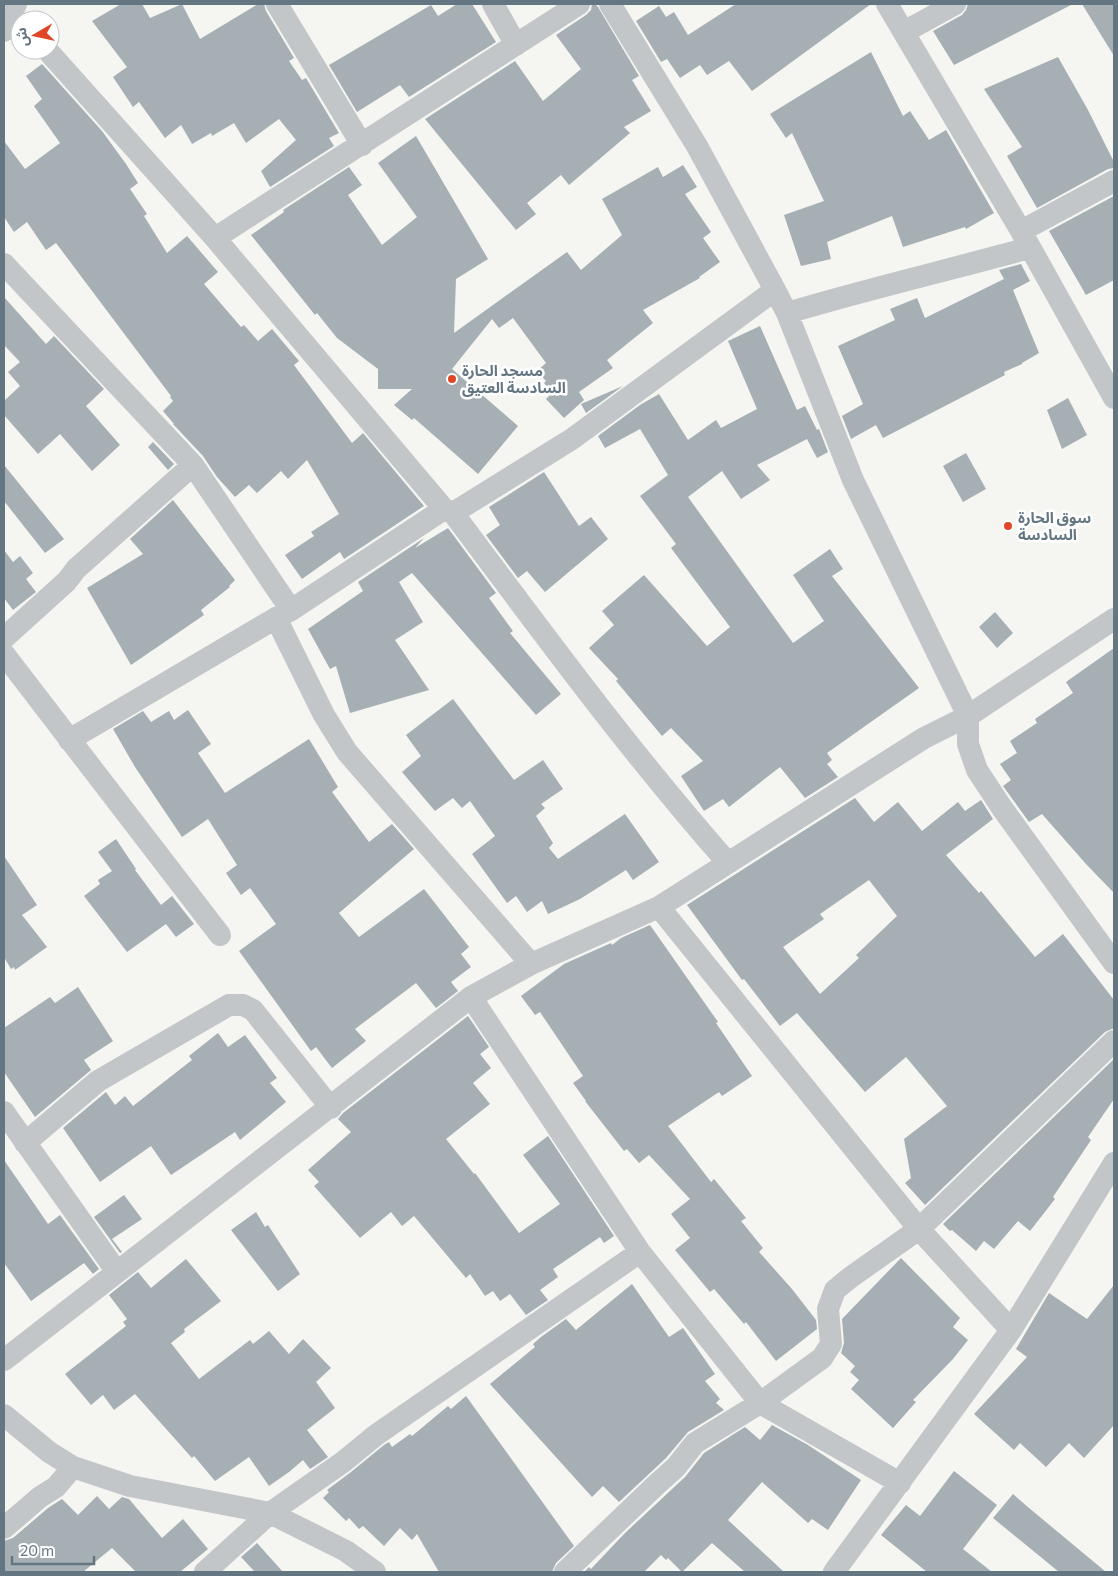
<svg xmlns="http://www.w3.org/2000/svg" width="1118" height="1576" font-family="Commissioner,'Noto Sans Arabic',sans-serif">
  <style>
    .building { fill: #a6afb4; fill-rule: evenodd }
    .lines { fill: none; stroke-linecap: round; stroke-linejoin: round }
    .street { stroke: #c2c6c9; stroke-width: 22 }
    .poi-dot { fill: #e04526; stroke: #fff; stroke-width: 2 }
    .labels { text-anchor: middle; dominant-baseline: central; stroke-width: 5; stroke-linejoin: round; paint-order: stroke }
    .poi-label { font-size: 15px; font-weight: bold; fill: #647682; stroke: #fff; text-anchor: start }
  </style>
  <rect width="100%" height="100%" fill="#f5f5f1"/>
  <!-- building -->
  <path class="building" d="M121,4H142L150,18L182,4L200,39L258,4H264L266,11L294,58L289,61L302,80L306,78L339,133L329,138L334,146L270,187L261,171L296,140L279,119L246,143L234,123L212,136L211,133L192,144L181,125L165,138L139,102L133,107L113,77L127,67L92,21Z
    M457,4H472L496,42L409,97L400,85L357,112L329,65L431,5L438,16Z
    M592,4H595L598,7L639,76L632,80L651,111L624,127L630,133L569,185L561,175L527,203L536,214L516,230L425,119L515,61L543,101L581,69L556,35L586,15L591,10Z
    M736,4H871L752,91L729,61L707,75L700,65L680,78L667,59L661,62L636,21L659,6L666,17L674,12L688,35Z
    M968,4H1073L954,65L933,31L962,15L966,10Z
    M1082,4H1114V56Z
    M871,52L903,116L910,111L929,140L946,130L994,213L966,229L965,227L903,247L892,216L827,242L831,259L801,266L784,215L824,201L792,133L786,138L770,114Z
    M1058,57L1088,110L1114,162V168L1108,169L1037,208L1007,156L1022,147L984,89Z
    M42,64L102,131L126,164L138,183L130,189L147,214L144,216L167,253L187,236L218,272L204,284L241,327L244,325L258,341L272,329L299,361L294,365L352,443L363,433L424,506L344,559L340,552L302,579L285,555L314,536L311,532L339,514L307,460L288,479L281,471L257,493L249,485L235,497L217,477L203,456L173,424H174L163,411L173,401L170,397L171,396L56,243L46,250L27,222L14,232L4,217V141L25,169L60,143L34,106L42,99L26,76Z
    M416,136L488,259L456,279L454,333L567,252L581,270L622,235L602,199L658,167L663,177L683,165L697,187L685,194L711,232L703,238L720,262L699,277L700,278L643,310L653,323L607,360L613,368L579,392L584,400L564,418L546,399L552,393L544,383L546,381L537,371L546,363L513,318L499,328L492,319L452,369L518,426L478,474L414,418L412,420L394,405L412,389H378V369L337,338L317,313L315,315L251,235L284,212L283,210L349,167L362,185L348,195L382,245L417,217L378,163Z
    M1114,196V280L1086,295L1049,231Z
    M1021,264L1030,281L1013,290L1039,353L1022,363V364L1004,372L1005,375L883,438L876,425L851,439L842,416L863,404L838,346L895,320L890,309L917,298L925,318L1004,279L999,270Z
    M4,297L46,344L54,336L104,389L86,406L120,445L92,471L60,434L38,454L4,415V401L20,386L8,372L20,362L4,345Z
    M760,326L797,410L805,406L817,430L819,429L828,452L817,458L807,439L757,465L770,480L741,499L722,471L688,497L793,643L824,621L793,575L830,549L843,569L832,576L919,688L827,753L832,760L827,764L838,777L805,798L780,767L729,807L723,799L704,811L681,776L703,761L671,728L662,736L616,681L618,679L589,648L614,625L602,611L644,575L707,646L730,627L671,548L676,544L640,496L668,475L640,429L605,448L598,436L640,405L659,394L688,440L716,420L721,428L757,409L728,341Z
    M623,386L586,413L581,404Z
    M1068,398L1087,435L1062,449L1047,410Z
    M153,442L174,464L168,470L148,447Z
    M966,453L986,489L963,502L943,466Z
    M4,465L64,539L45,553L4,501Z
    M544,472L579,526L591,517L608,539L545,592L527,571L518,578L486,535L500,525L489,507Z
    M173,500L235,580L229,586L230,587L201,610L204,615L131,665L87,588L143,554L130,539Z
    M448,528L496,593L489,598L513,631L510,633L561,694L536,715L412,573L399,582L423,622L395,640L429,690L350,713L336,666L330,669L308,629L363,591L358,582L424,538L415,548Z
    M4,550L13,562L20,556L33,573L26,579L36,592L13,610L4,598Z
    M995,612L1013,633L997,648L979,627Z
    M1114,648V893L1086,864L1042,814L1029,822L1003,786L1011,780L1000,764L1017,753L1010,741L1037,723L1035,719L1073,693L1066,682Z
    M453,699L514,780L543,760L563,789L541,804L545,808L536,816L553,843L549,848L558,859L625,814L659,862L633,880L626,870L580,899L548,914L542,901L527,912L516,896L507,903L472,854L495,836L470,801L462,808L453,798L435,811L402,772L421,756L406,735Z
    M188,710L211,744L198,753L225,793L309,739L338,787L332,792L369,842L392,824L414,849L339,913L359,937L424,889L469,947L461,954L471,967L451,982L458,991L436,1008L416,983L355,1029L366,1041L332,1068L316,1047L311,1051L239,951L276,924L250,888L241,895L226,873L237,865L208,819L182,837L135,767L113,729L143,711L151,722L169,711L174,720Z
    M855,798L874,822L898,802L922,831L958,802L965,811L981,800L993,819L946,855L979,893L981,891L1035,957L1063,934L1114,1000V1028L1105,1032L925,1205L905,1183L911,1178L904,1139L947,1106L906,1057L865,1092L797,1013L780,1026L744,979L742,980L687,905ZM869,880L897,916L856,955L859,958L820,994L783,947L824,919L820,914Z
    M116,839L136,869L135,870L161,905L172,896L194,924L176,937L166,924L127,952L84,896L100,884L98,880L112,871L98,852Z
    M4,856L37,905L22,915L47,947L15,970L14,967L11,969L4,957Z
    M650,925L718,1022L716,1023L752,1076L722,1096L719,1092L668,1126L711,1182L714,1179L746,1218L741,1221L763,1248L759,1252L792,1289L816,1320L817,1329L776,1361L746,1322L744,1324L714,1289L710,1292L675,1250L690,1238L671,1214L690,1199L649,1155L639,1163L627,1149L624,1151L585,1101H586L573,1083L583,1076L540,1012L535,1015L521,996L564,964L611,943L612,945L621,938Z
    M78,987L113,1041L84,1060L91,1070L35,1117L4,1072V1028L50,997L55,1003Z
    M468,1016L489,1047L480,1054L491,1068L473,1083L490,1104L446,1139L474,1174L475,1173L519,1233L560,1204L523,1155L548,1136L614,1236L604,1243L600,1237L553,1269L558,1277L540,1290L548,1300L526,1315L510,1294L500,1301L493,1291L485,1296L470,1274L466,1278L414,1216L402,1226L391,1212L360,1238L314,1186L319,1182L308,1170L351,1132L338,1119L343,1113Z
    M218,1033L228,1047L245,1035L277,1078L270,1083L286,1102L240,1140L235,1132L171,1175L151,1146L100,1182L63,1128L106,1092L115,1105L125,1096L133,1106L192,1060L189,1056Z
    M1114,1059V1099L1088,1137L1091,1140L1053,1197L1055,1199L1030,1231L1018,1221L994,1249L984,1241L976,1251L952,1230L950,1231L943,1224Z
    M4,1160L48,1224L60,1215L99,1269L93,1274L84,1263L31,1301L4,1263Z
    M124,1195L142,1219L112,1239L122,1252L120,1253L94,1217Z
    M256,1212L265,1227L268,1225L300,1274L278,1291L231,1230Z
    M901,1258L960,1318L953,1327L968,1340L953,1359L913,1400L916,1402L893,1428L851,1389L859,1380L850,1372L855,1366L841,1353L844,1343L842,1319Z
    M186,1259L221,1301L184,1329L185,1332L171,1343L199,1379L250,1340L253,1344L269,1331L289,1354L303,1339L331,1368L316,1382L335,1408L307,1430L328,1457L310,1469L303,1460L289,1472L269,1486L249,1457L215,1481L194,1456L192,1458L135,1394L114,1410L103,1395L91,1405L65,1374L126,1326L123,1322L127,1319L109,1295L138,1272L151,1288Z
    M632,1284L669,1337L683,1328L715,1374L705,1381L720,1399L716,1403L724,1410L688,1432L666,1458L619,1502L603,1486L592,1497L490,1384L535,1347L533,1344L541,1337L566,1319L576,1330Z
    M1114,1285V1425L1084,1458L1069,1443L1046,1467L1020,1443L1014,1450L974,1414L1027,1357L1016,1349L1049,1293L1087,1319Z
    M466,1396L574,1546L556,1563L552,1572H439L417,1534L412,1540L400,1528L384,1546L363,1526L359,1529L349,1518L346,1521L323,1498L329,1492L327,1490L351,1472L384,1445L389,1442L392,1447L410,1434L412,1436L448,1406L451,1409Z
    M772,1425L808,1445L861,1480L828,1530L812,1519L808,1523L762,1482L728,1520L784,1572H745L712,1543L682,1572L668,1558L666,1560L661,1555L644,1572H584L589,1567L591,1569L625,1533L685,1477L704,1453L745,1427L760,1440Z
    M954,1471L997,1505L963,1549L992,1572H927L881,1535L906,1505L920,1516Z
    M1013,1494L1029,1508L1106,1572H1059L993,1518Z
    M97,1496L109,1509L122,1497L129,1499L162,1538L183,1519L208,1549L180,1572H136L112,1548L83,1572H4V1541L13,1538L48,1508L62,1499L78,1515Z
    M257,1543L283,1572H255L241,1557Z"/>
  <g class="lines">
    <!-- street -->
    <path class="street" d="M277,4L362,145
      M493,4L516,45
      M610,4L697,146L775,290L787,313L853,480L968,716V744L977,770L1002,808L1114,963
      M887,4L1021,231L1114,398
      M4,31L16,4
      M904,32L955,4
      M47,50L215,238L444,509
      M1021,231L1114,181
      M215,238L579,4
      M4,264L193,465L291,610L276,618L324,715L347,752L531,964
      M787,313C867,289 949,270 1029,248
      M453,513L572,439L775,290
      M291,610L444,509L453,513C542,632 630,752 728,863
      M4,638L67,581L76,569L193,465
      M4,654L220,935
      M69,740L276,618
      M659,907L919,1229L1011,1330
      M471,997L640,1252L760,1403L900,1483
      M4,1112L117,1272
      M25,1143L98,1081L229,1005H243L253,1010L331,1108
      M4,1360L471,997L531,964L659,907L924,738L968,716L1114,619
      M4,1415L49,1452L73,1467L130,1486L270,1513L346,1551L375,1572
      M4,1528L40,1497L56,1487L73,1467
      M205,1572L270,1513L343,1462L376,1435L640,1252
      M565,1572L656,1485L676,1467L695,1443L760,1403L822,1358L831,1344L828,1309L835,1290L851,1277L919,1229L1114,1041
      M834,1572L1011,1330L1114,1163"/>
  </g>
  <!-- markers -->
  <g class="poi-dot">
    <circle cx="452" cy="379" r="5"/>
    <circle cx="1008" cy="526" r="5"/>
  </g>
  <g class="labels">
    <!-- poi labels -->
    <g class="poi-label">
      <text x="462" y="370">مسجد الحارة<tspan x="462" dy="17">السادسة العتيق</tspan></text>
      <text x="1018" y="517">سوق الحارة<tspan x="1018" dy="17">السادسة</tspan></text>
    </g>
  </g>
  <!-- border -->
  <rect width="1118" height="1576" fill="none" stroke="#647682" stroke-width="10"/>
  <!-- north arrow -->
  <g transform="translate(35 35) rotate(261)"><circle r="24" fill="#ffffff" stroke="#c1c8cd"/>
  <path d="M0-4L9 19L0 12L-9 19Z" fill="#e04526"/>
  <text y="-8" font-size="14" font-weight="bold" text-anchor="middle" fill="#647682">ش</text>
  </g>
  <!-- scale -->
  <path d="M12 1556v8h82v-8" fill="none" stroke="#647682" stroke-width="2.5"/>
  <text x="20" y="1556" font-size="15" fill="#647682" stroke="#ffffff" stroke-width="4" paint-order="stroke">20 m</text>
</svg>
